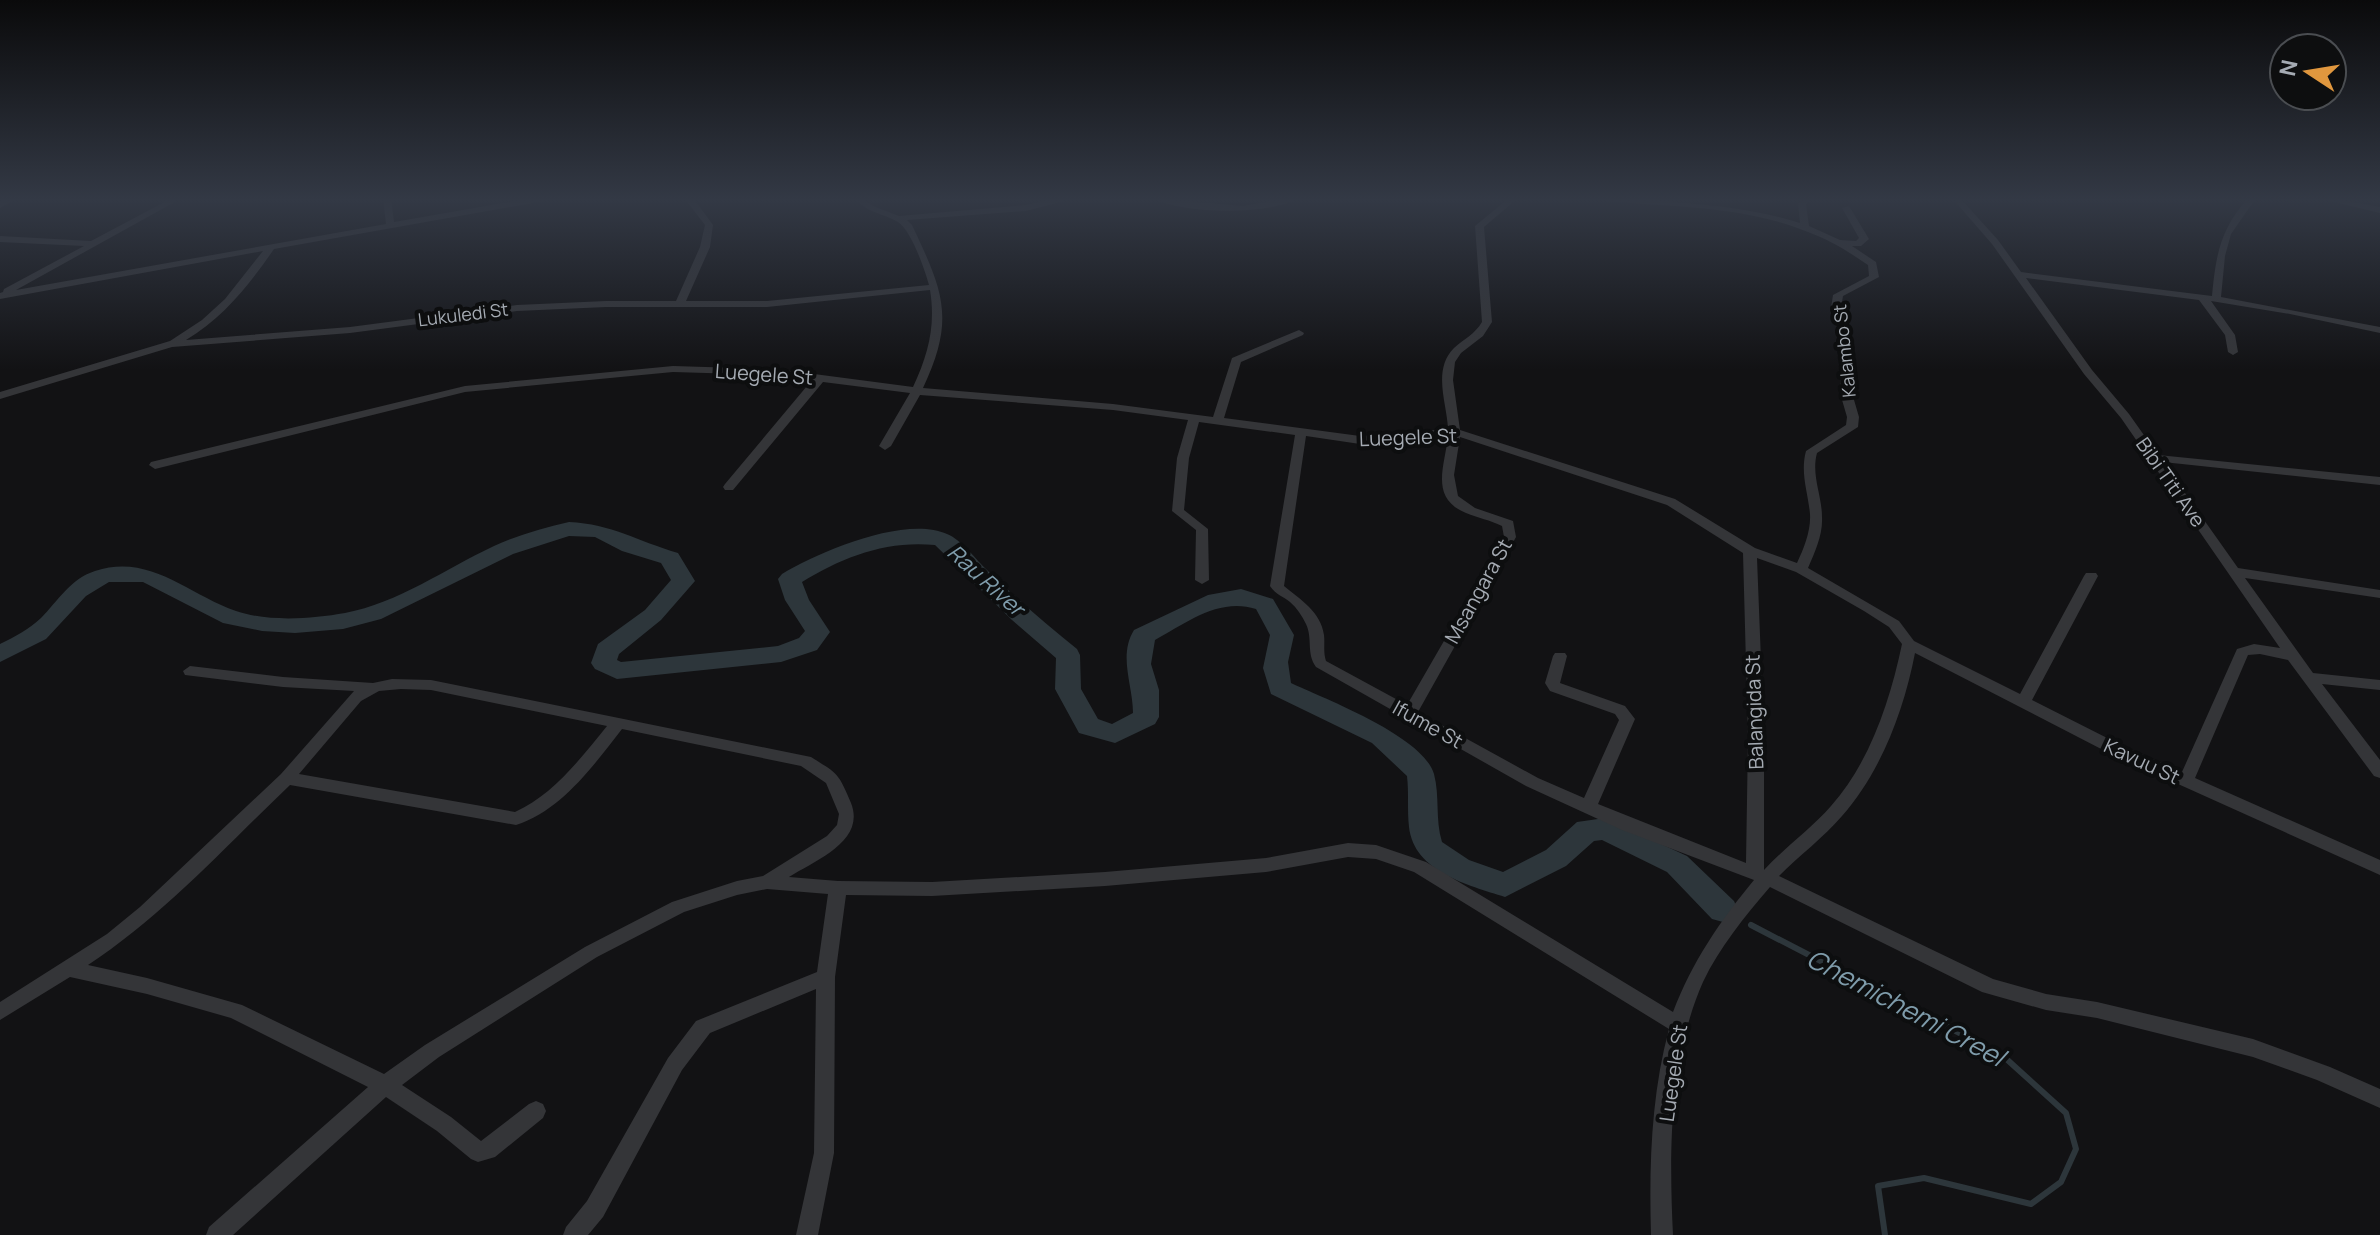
<svg xmlns="http://www.w3.org/2000/svg" width="2380" height="1235" font-family="Manrope,sans-serif">
  <style>
    .lines { fill: none; stroke-linecap: round; stroke-linejoin: round }
    .stream { stroke: #2d363b; stroke-width: 6 }
    .river { fill: #2d363b; fill-rule: evenodd }
    .minor { fill: #343538; fill-rule: evenodd }
    .labels { text-anchor: middle; dominant-baseline: central; stroke-width: 8; stroke-linejoin: round; paint-order: stroke }
    .far-street-label { font-size: 18px; fill: #a5abb3; stroke: #0d0e0f }
    .street-label { font-size: 20px; fill: #a5abb3; stroke: #0d0e0f }
    .water-label { font-size: 22px; font-style: italic; fill: #7f9cab; stroke: #0d0e0f }
    .near-water-label { font-size: 26px; font-style: italic; fill: #7f9cab; stroke: #0d0e0f }
  </style>
  <rect width="100%" height="100%" fill="#121214"/>
  <g class="lines">
    <!-- stream -->
    <path class="stream" d="M1751,925L2002,1055L2066,1113L2076,1149L2061,1182L2031,1204L1924,1178L1878,1186L1885,1235"/>
    <!-- river -->
    <path class="river" d="M569,522C612,524 637,541 678,553L695,581L661,620L619,654L617,660L621,662L778,646L799,638L805,631L785,600L778,579L782,574C818,552 905,515 947,534C962,540 976,560 988,571C1017,599 1046,624 1077,649L1080,655L1081,689L1098,719L1112,724L1133,713C1133,685 1118,656 1134,630L1208,595L1241,589L1273,599L1294,635L1288,662L1291,683C1325,699 1423,736 1434,774C1440,797 1435,819 1442,842L1469,860L1503,872L1546,850L1577,822L1605,818L1687,856L1734,901L1738,910L1734,919L1723,922L1712,919L1667,872L1602,840L1594,841L1566,866L1505,897C1468,885 1414,872 1409,827C1407,810 1409,793 1407,776L1372,743L1271,694L1263,668L1270,635L1256,609C1219,597 1186,623 1155,640L1151,664L1159,690V717L1155,724L1115,743L1079,733L1055,689L1056,658L1012,620L935,545C887,540 842,557 802,582L809,600L830,632L817,650L781,662L617,679L595,669L591,663L598,644L645,610L671,580L661,563L622,551L595,537L569,536L513,554L381,619L343,629L295,633L262,631L223,623L143,582H109L86,596L46,639L0,662V644C15,637 29,629 41,618C58,601 70,579 95,571C150,553 187,594 236,611C268,622 311,619 345,613C398,603 445,569 494,546C518,535 543,528 569,522Z"/>
    <!-- minor -->
    <path class="minor" d="M8,198H18L0,208V202Z
      M172,198H182L16,290L386,224L383,198H391L394,222L532,198H548L544,201L274,249C249,285 224,317 186,340L350,327L517,305L606,301H676L700,247L705,225L688,203L679,198L694,199L713,225L710,247L686,301H767L929,285C925,270 911,230 898,222C883,213 866,213 855,198H863L873,206L899,216L1026,205L1056,198H1069L1068,200L1026,211L907,220L912,225C943,291 956,318 923,388L1113,404L1213,417L1232,358L1299,330L1304,333L1303,335L1241,362L1224,418L1360,436L1448,429C1447,403 1432,370 1454,348C1464,339 1475,334 1482,322L1475,226L1509,198H1518L1484,227L1492,322L1483,336L1461,353L1455,362L1453,380L1460,430L1675,499L1755,548L1797,563C1804,548 1811,531 1810,514C1808,492 1800,473 1806,451L1846,425L1847,417L1840,393L1842,340L1831,308L1833,295L1869,276L1868,265C1849,252 1830,240 1808,232C1745,206 1672,207 1605,201L1601,198C1621,197 1643,199 1664,201C1710,205 1756,209 1800,223L1798,204L1804,198H1812L1806,204L1809,226L1840,240L1856,241L1859,238L1842,208L1849,206L1869,239L1861,246H1852L1876,262L1879,277L1843,296L1841,308L1852,340V393L1859,417L1858,427L1817,453C1811,475 1822,495 1822,517C1823,535 1815,552 1808,568L1899,621L1914,641L2020,694L2084,576L2086,573H2096L2098,576L2032,700L2119,744L2182,772L2237,649L2254,644L2280,648L2121,418L2084,374L1992,244L1952,198H1960L1998,240L2021,272L2212,296C2216,254 2220,230 2248,198H2256L2231,234L2225,256L2221,297L2380,327V333L2290,314L2211,301L2235,335L2238,352L2233,355L2228,352L2225,335L2199,300L2026,278L2092,370L2129,414L2158,455L2380,477V485L2163,462L2238,568L2380,590V598L2245,578L2313,673L2380,680V690L2322,684L2380,760V778L2374,776L2288,660L2260,654L2248,655L2195,778L2380,860V875L2107,752L1915,653C1904,710 1881,772 1842,816C1823,838 1800,855 1779,876L1993,979L2046,994L2097,1002L2253,1039L2330,1067L2380,1089V1108L2317,1080L2253,1057L2097,1018L2046,1010L1982,992L1770,887C1745,916 1719,948 1703,982C1669,1059 1669,1152 1673,1235H1651C1649,1166 1651,1096 1669,1029L1414,872L1376,859L1348,857L1266,872L1105,886L932,896L846,895L835,977L834,1153L818,1235H796L814,1153L816,989L710,1033L682,1070L603,1217L588,1235H563L566,1227L587,1201L668,1058L696,1021L817,972L828,894L767,889L737,895L684,912L597,957L439,1057L402,1085L451,1117L481,1141L529,1104L536,1101L543,1104L546,1111L543,1118L495,1157L478,1162L471,1159L437,1131L386,1097L233,1235H206L209,1227L368,1087L231,1018L147,994L70,977L0,1020V1002L107,934L140,907L281,774L354,691L283,687L185,675L183,671L190,666L283,677L373,683L392,679L431,680L811,757C838,774 838,772 851,803C866,841 816,860 789,877L838,881L932,882L1105,872L1266,858L1348,843L1376,845L1426,862L1673,1012C1692,962 1720,921 1754,880L1622,830L1526,786L1316,667C1306,653 1313,639 1306,624C1302,616 1297,608 1290,602C1283,596 1276,595 1270,586L1295,435L1199,422L1189,458L1184,510L1208,529L1209,580L1202,584L1195,580L1196,530L1172,511L1177,458L1188,420L1113,410L920,395L891,446L885,450L879,446L910,393L823,382L733,490H725L723,487L725,484L812,380L776,375L673,372L465,392L155,469L149,465L151,462L465,386L673,366L776,369L913,387C928,355 936,326 930,290L767,307H606L517,311L350,333L172,347L0,399V392L170,341L202,320L225,299L263,251L0,299V293L3,292L4,289L84,246L0,242V236L91,241ZM1306,436L1360,444L1448,436C1445,466 1429,498 1466,513C1478,518 1490,520 1502,526L1504,537L1407,705L1326,661C1323,652 1325,644 1324,635C1321,612 1300,599 1284,586ZM1460,437L1667,505L1743,553L1748,738L1746,863L1598,804L1635,719L1625,706L1560,683L1567,656L1565,653H1555L1553,656L1545,683L1550,691L1615,714L1619,720L1584,798L1538,778L1418,712L1516,537L1513,521L1475,508L1458,496L1454,475ZM1757,558L1796,572L1864,611L1889,627L1902,644C1890,701 1870,762 1831,806C1811,829 1785,847 1764,870V738ZM401,689L431,690L607,726C581,758 553,795 515,812L299,774L361,701L379,691ZM622,729L801,766L826,783L839,814L837,825L827,836L763,876L737,881L672,902L585,947L425,1045L384,1074L242,1005L147,978L88,965C163,916 225,847 290,785L516,825C561,811 594,765 622,729Z
      M1152,198L1243,206L1288,198H1299C1268,216 1183,214 1152,198Z
      M2317,198H2332L2380,207V213Z"/>
  </g>
  <!-- sky -->
  <linearGradient id="sky" x2="0" y2="1"><stop stop-color="#0a0a0b"/><stop offset="0.54" stop-color="#333945"/><stop offset="1" stop-color="#333945" stop-opacity="0"/></linearGradient>
  <rect width="2380" height="370" fill="url(#sky)"/>
  <g class="labels">
    <!-- far-street labels -->
    <g class="far-street-label">
      <text transform="translate(463 314) rotate(-7)">Lukuledi St</text>
      <text transform="translate(1844 351) rotate(-96)">Kalambo St</text>
    </g>
    <!-- street labels -->
    <g class="street-label">
      <text transform="translate(764 374) rotate(4)">Luegele St</text>
      <text transform="translate(1408 437) rotate(-2)">Luegele St</text>
      <text transform="translate(2171 482) rotate(55)">Bibi Titi Ave</text>
      <text transform="translate(1478 591) rotate(-61)">Msangara St</text>
      <text transform="translate(1754 712) rotate(-92)">Balangida St</text>
      <text transform="translate(1428 724) rotate(29)">Ifume St</text>
      <text transform="translate(2142 761) rotate(25)">Kavuu St</text>
      <text transform="translate(1673 1073) rotate(-82)">Luegele St</text>
    </g>
    <!-- water labels -->
    <g class="water-label">
      <text transform="translate(986 580) rotate(42)">Rau River</text>
    </g>
    <!-- near-water labels -->
    <g class="near-water-label">
      <text transform="translate(1906 1007) rotate(28)">Chemichemi Creel</text>
    </g>
  </g>
  <!-- north arrow -->
  <g transform="translate(2308 72) rotate(282)"><circle r="38" fill="#0d0e0f" stroke="#4a4d51" stroke-width="2"/>
  <path d="M0-6L14 30L0 20L-14 30Z" fill="#e0973e"/>
  <text y="-12" font-size="22" font-weight="bold" text-anchor="middle" fill="#a5abb3">N</text>
  </g>
</svg>
